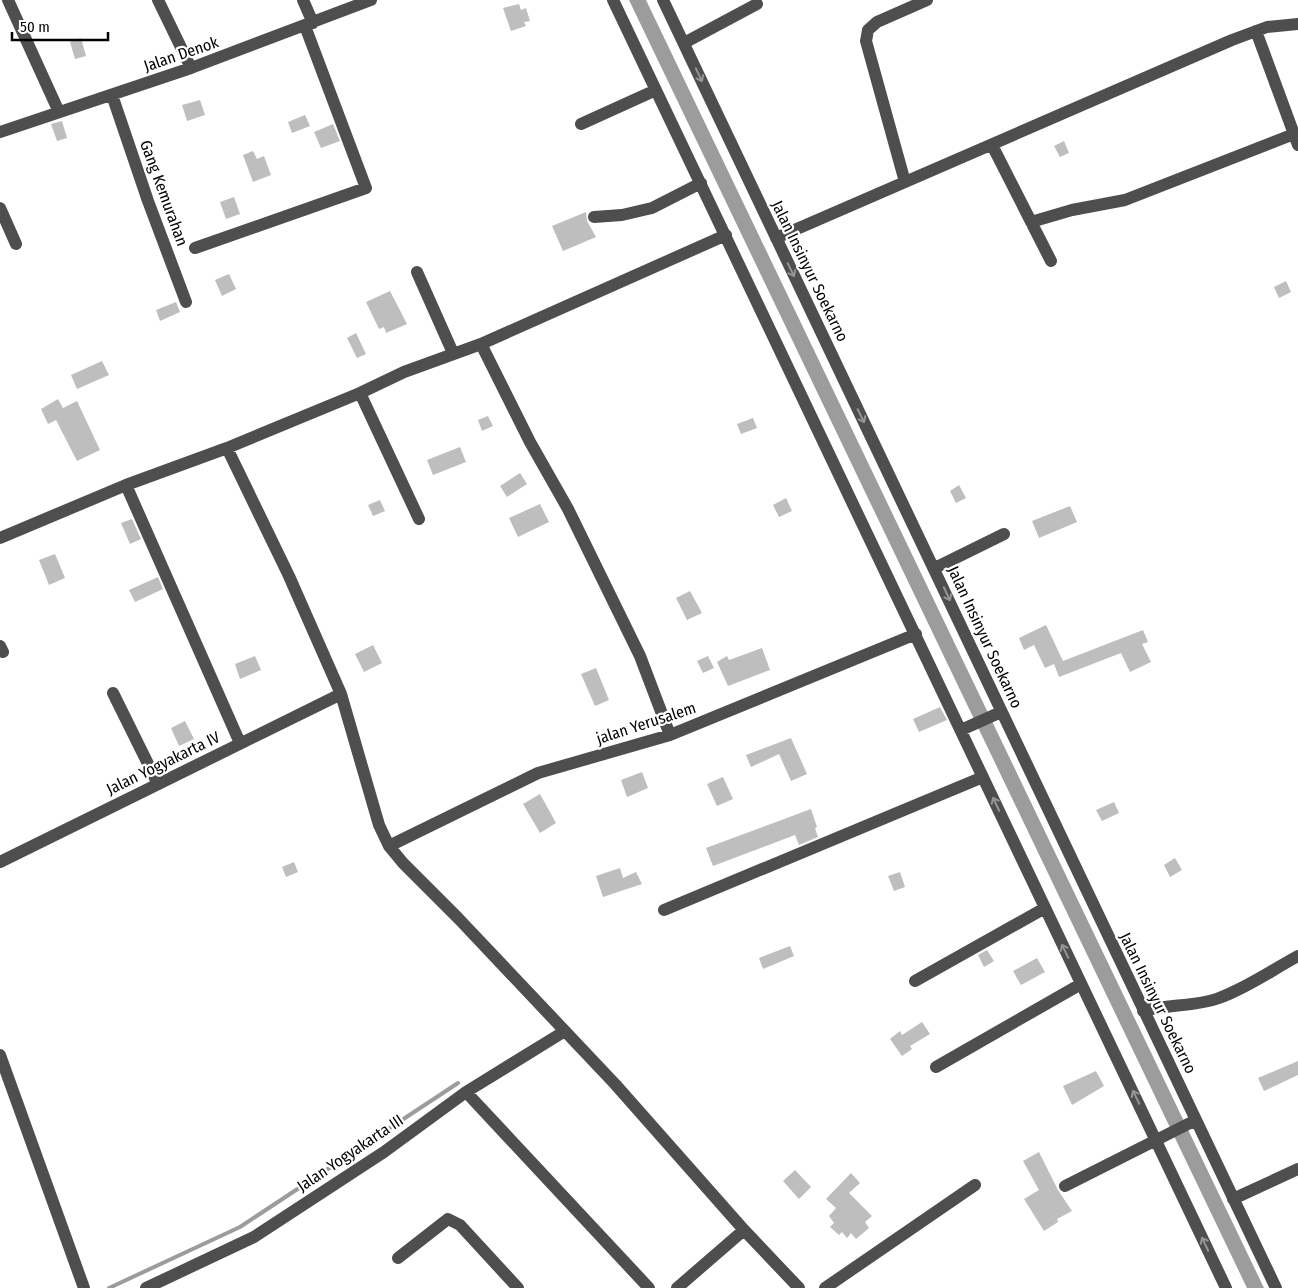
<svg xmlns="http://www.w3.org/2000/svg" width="1298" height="1288" font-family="'Fira Sans Condensed',sans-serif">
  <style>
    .water { fill: #9c9c9c }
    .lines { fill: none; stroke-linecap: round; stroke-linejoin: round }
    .stream { stroke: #9c9c9c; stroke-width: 4 }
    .building { fill: #bebebe }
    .minor { stroke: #4e4e4e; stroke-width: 12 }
    .oneway { stroke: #959595 }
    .labels { text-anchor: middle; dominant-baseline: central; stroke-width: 4.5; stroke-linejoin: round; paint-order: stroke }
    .street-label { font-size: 16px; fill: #000; stroke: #fff }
  </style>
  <rect width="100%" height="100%" fill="#fff"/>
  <!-- water -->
  <path class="water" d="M629,0H646L1264,1288H1247Z"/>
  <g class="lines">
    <!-- stream -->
    <path class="stream" d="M109,1288L240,1227L458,1083"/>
  </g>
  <!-- building -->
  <path class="building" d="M519,4L521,10L526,8L530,21L524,22L526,26L511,31L503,8Z
    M81,38L86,56L75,59L70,42Z
    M200,100L205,115L187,121L182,105Z
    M305,115L310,126L292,133L288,122Z
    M62,121L67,138L57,141L51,124Z
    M333,124L340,141L321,148L314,132Z
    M1064,141L1069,153L1060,157L1054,146Z
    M253,151L257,159L264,156L271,175L253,182L243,155Z
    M234,197L240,214L226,219L220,202Z
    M586,212L587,221L596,237L563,251L552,226Z
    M229,274L236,289L222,296L215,280Z
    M1286,281L1291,292L1279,298L1274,287Z
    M390,291L407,324L386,333L384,327L379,329L366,302Z
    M176,302L180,312L160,321L156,310Z
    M356,333L366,354L357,358L347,338Z
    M102,361L109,375L77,389L71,375Z
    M58,399L63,408L77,401L100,450L77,461L56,420L48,424L41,409Z
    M488,416L493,426L482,431L478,420Z
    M753,418L757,428L741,434L737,424Z
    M460,447L466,462L433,475L427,460Z
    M520,473L527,484L507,497L500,486Z
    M959,485L966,498L956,503L950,491Z
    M786,498L792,511L779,517L773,505Z
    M380,500L385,511L373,516L368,505Z
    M540,504L549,522L518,537L509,518Z
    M1070,506L1077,522L1039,538L1032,521Z
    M132,519L141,539L130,544L121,523Z
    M55,554L65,578L49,585L39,560Z
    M158,577L163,589L135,602L129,590Z
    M690,591L702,613L687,620L676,598Z
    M1046,625L1063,661L1143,630L1148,642L1142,644L1151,662L1130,672L1121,653L1059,677L1054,664L1045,668L1034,645L1024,650L1019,638Z
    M373,645L382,663L364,672L355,654Z
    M762,648L770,670L728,686L717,662L727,656L729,660Z
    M255,656L261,670L240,679L235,664Z
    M708,656L714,668L703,673L697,661Z
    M596,668L609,700L595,706L581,674Z
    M940,707L947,720L919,732L913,719Z
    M185,721L194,739L179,746L171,728Z
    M791,738L807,774L791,781L779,754L751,767L746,755Z
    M642,772L648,788L627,797L621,780Z
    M723,777L733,799L717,806L707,784Z
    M540,794L556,823L540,833L523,804Z
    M1114,802L1119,813L1102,821L1096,810Z
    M811,809L817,827L815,828L818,837L799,845L795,835L713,866L706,848Z
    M1175,858L1182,870L1170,877L1164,865Z
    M294,862L298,872L286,877L282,867Z
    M620,868L623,878L636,872L642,884L603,897L596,876Z
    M900,872L905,887L894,891L888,876Z
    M790,946L794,956L763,969L759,958Z
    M987,950L994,961L984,967L978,955Z
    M1037,958L1045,972L1021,985L1013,971Z
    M922,1022L930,1034L910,1046L912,1049L902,1056L890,1039L900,1031L902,1035Z
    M1298,1061V1075L1264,1091L1258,1078Z
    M1096,1071L1104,1086L1072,1105L1063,1086Z
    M1039,1152L1058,1190L1072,1211L1057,1219L1058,1222L1044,1231L1024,1199L1039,1190L1023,1161Z
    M795,1170L811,1187L799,1199L783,1181Z
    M851,1173L860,1183L849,1193L872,1216L865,1222L869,1228L856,1239L851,1233L847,1238L842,1232L839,1235L830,1227L834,1223L829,1216L836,1208L826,1199Z"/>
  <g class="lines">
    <!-- minor -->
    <path class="minor" d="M8,0L59,112
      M158,0L191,68
      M303,0L313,23
      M613,0L1226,1288
      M663,0L1276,1288
      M1256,31L1298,145
      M684,43L757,4
      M112,95L148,201L186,302
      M581,124L656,90
      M0,132L191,68L371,0
      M992,145L1051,261
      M905,182L866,41L868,30L877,22L927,0
      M0,208L16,244
      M594,217L622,215L652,208L701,183
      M1031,222L1072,210L1125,200L1294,134
      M776,238L1232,40L1267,27L1298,24
      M195,248L366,188L305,26
      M417,272L453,353
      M481,344L530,442L568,509L640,656L670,735
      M360,393L419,519
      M227,448L289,576L341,694L379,825L389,846L403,863L458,918L615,1084L744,1230L799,1288
      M126,485L240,743
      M0,538L126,485L227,448L360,393L404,372L481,344L726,235
      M935,568L1004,534
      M0,646L3,652
      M113,693L158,784
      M961,730L1001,712
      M389,846L538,773L670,735L916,634
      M0,862L341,694
      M664,910L983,777
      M915,981L1045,908
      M1143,1011C1168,1004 1195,1007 1219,998C1247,988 1272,970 1298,956
      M0,1055L84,1288
      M936,1067L1081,984
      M466,1092L649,1288
      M1065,1186L1196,1120
      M1233,1199L1298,1169
      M398,1258L448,1219L460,1225L518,1288
      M146,1288L254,1237L384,1152L466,1092L565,1031
      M677,1288L744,1230
      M825,1288L975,1185"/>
  </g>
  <!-- one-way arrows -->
  <defs><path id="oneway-shaft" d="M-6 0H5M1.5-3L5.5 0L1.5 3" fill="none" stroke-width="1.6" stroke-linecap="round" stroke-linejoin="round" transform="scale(1.25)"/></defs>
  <g class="oneway">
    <use href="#oneway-shaft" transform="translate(699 75) rotate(65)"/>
    <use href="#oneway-shaft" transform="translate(791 270) rotate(64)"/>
    <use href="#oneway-shaft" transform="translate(861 416) rotate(64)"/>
    <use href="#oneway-shaft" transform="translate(947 594) rotate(65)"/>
    <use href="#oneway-shaft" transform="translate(996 804) rotate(-115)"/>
    <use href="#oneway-shaft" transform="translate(1065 951) rotate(-116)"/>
    <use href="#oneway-shaft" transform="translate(1136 1097) rotate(-116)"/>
    <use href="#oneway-shaft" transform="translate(1205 1244) rotate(-115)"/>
  </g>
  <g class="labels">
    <!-- street labels -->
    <g class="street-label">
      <text transform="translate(181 54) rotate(-19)">Jalan Denok</text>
      <text transform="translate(164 193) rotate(70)">Gang Kemurahan</text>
      <text transform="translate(810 271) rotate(64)">Jalan Insinyur Soekarno</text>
      <text transform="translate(985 637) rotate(65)">Jalan Insinyur Soekarno</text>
      <text transform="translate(646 723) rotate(-18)">jalan Yerusalem</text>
      <text transform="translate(163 763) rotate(-26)">Jalan Yogyakarta IV</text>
      <text transform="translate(1158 1003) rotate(64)">Jalan Insinyur Soekarno</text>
      <text transform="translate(350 1153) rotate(-34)">Jalan Yogyakarta III</text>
    </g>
  </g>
  <!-- scale -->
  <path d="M12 32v8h96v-8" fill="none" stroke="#000000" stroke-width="2.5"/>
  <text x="20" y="32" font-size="15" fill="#000000" stroke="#ffffff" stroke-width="4" paint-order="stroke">50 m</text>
</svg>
